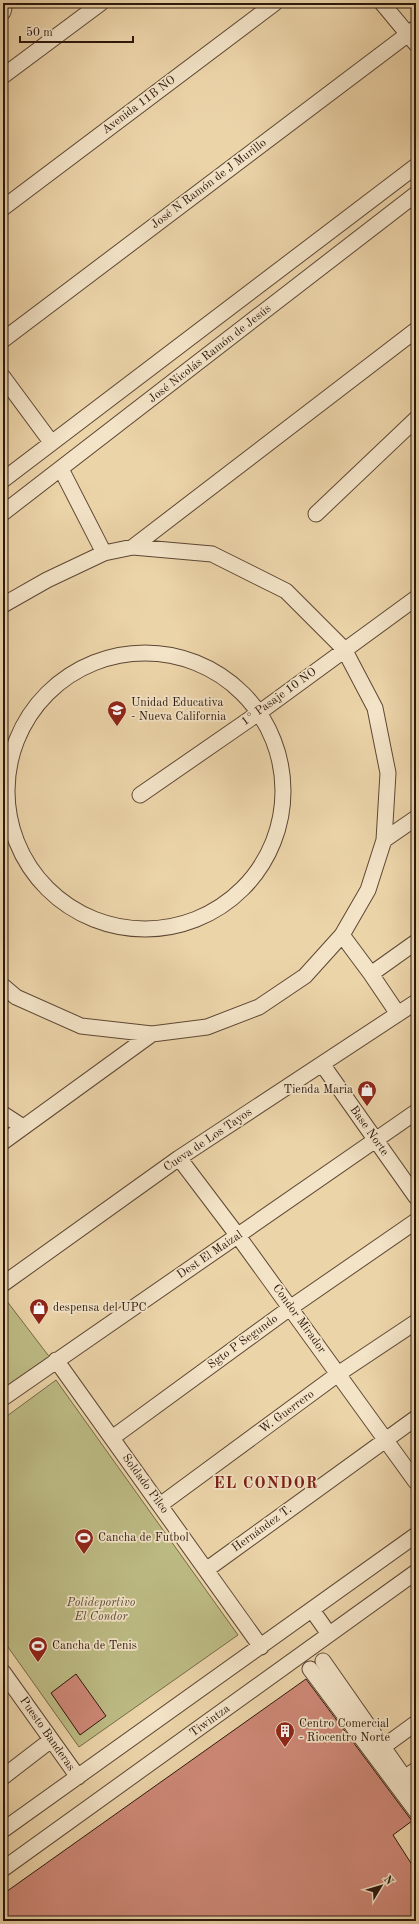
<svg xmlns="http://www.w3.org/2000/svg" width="419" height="1924" font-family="'Old Standard TT',serif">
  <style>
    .green { fill: #bdbb84; stroke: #756a48 }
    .building { fill: #ce8877; stroke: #2d180d }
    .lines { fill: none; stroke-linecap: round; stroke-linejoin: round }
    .minor-casing { stroke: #5d4734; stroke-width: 17 }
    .minor { stroke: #f3e3c7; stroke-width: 15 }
    .labels { text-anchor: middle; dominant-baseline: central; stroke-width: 3.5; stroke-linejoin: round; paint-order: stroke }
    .street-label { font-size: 12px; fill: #2d180d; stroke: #f3e3c7 }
    .poi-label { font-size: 12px; fill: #2d180d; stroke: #f3e3c7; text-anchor: start }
    .park-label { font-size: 12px; font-style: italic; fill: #584931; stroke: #f3e3c7 }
    .district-label { font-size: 16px; font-weight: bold; letter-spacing: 1px; fill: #7a1f14; stroke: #f3e3c7 }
  </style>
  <rect width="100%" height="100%" fill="#ecd4a9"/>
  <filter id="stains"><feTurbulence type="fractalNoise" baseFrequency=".005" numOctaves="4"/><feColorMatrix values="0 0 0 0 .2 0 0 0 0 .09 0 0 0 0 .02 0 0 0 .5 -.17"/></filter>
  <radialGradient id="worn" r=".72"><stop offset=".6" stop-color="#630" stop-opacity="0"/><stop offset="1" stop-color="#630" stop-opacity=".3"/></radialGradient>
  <!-- green -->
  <path class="green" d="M3,1296L51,1359L3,1392Z
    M56,1380L238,1635L79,1747L3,1640V1419Z"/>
  <!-- building -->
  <path class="building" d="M76,1674L106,1716L80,1735L51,1693Z
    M306,1679L412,1821L393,1835L416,1871V1921H3V1894Z"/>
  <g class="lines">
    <!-- minor casing -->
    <g class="minor-casing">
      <path id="minor" d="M382,3L416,44
        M3,12L5,3
        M3,76L101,3
        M3,208L275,3
        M3,340L416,28
        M3,377L51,442
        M61,469L104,553
        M3,480L416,166
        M3,513L416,194
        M316,514L416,419
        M133,547L416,330
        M3,605L47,580L104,553L133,547L212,554L286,591L344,649L375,708L388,773L384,840L368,890L342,935L305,976L259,1007L207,1027L152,1034L81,1026L16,997L3,986
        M7 791a138 138 0 1 1 276 0a138 138 0 1 1-276 0Z
        M140,795L260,712L416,598
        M384,840L416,818
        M342,935L371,974L416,942
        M371,974L398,1014
        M322,1064L416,1197
        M3,1114L23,1127
        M3,1142L152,1034
        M179,1158L238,1236L416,1482
        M3,1284L179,1158L416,1002
        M56,1360L261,1647
        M3,1398L416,1112
        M112,1438L290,1308L416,1221
        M160,1505L338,1374L416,1322
        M206,1570L416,1418
        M312,1610L329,1634
        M323,1661L411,1787
        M310,1669L416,1811
        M3,1672L78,1777
        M383,1747L416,1723
        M3,1777L51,1740
        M404,1778L416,1770
        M3,1830L416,1535
        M3,1869L416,1572"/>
    </g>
    <!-- minor -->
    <use href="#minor" class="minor"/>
  </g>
  <!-- icons -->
  <defs>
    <g id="school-pin" transform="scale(1)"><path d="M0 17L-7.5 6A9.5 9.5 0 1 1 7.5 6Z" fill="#8f2418" stroke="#f3e3c7"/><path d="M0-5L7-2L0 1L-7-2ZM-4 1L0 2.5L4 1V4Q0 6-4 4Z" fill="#fff"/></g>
    <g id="shop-pin" transform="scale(1)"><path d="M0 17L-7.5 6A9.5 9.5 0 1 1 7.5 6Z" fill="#8f2418" stroke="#f3e3c7"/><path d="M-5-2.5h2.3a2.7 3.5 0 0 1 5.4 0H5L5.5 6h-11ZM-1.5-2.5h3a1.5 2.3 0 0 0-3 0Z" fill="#fff"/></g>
    <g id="stadium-pin" transform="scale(1)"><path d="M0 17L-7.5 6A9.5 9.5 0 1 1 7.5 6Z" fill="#8f2418" stroke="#f3e3c7"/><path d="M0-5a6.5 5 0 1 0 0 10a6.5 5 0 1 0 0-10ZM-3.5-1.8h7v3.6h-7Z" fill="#fff"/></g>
    <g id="building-pin" transform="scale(1)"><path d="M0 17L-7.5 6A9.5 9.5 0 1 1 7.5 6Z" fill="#8f2418" stroke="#f3e3c7"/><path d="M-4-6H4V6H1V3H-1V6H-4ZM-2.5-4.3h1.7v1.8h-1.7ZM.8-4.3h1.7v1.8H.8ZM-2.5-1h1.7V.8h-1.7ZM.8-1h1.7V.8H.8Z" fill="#fff"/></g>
  </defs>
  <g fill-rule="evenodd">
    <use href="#school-pin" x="117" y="710"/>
    <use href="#shop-pin" x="367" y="1090"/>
    <use href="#shop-pin" x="39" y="1308"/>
    <use href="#stadium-pin" x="84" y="1538"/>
    <use href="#stadium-pin" x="38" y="1646"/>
    <use href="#building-pin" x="285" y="1731"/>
  </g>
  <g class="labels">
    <!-- street labels -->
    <g class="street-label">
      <text transform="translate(139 105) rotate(-37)">Avenida 11B NO</text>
      <text transform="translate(209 184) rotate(-37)">José N Ramón de J Murillo</text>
      <text transform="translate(210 354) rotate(-38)">José Nicolás Ramón de Jesús</text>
      <text transform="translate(279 697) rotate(-36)">1° Pasaje 10 NO</text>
      <text transform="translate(369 1131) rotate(55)">Base Norte</text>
      <text transform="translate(208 1140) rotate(-34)">Cueva de Los Tayos</text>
      <text transform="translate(210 1255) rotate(-34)">Dest El Maizal</text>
      <text transform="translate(299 1319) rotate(54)">Condor Mirador</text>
      <text transform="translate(243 1342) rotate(-36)">Sgto P Segundo</text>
      <text transform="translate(287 1412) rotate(-36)">W. Guerrero</text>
      <text transform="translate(145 1484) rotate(54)">Soldado Pilco</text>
      <text transform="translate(262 1529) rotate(-36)">Hernández T.</text>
      <text transform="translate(210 1721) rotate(-36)">Tiwintza</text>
      <text transform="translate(47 1734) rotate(55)">Puesto Banderas</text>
    </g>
    <!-- poi labels -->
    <g class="poi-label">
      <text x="131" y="703">Unidad Educativa<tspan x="131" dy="14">- Nueva California</tspan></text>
      <text x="353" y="1090" text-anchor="end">Tienda Maria</text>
      <text x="53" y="1308">despensa del UPC</text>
      <text x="98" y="1538">Cancha de Futbol</text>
      <text x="52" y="1646">Cancha de Tenis</text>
      <text x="299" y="1724">Centro Comercial<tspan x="299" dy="14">- Riocentro Norte</tspan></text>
    </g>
    <!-- park labels -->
    <g class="park-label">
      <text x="101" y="1603">Polideportivo<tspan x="101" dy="14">El Condor</tspan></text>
    </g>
    <!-- district labels -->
    <g class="district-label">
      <text x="266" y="1484">EL CONDOR</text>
    </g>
  </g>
  <!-- margin -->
  <rect width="419" height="1924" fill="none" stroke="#ecd4a9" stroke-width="16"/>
  <rect x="4" y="4" width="411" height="1916" fill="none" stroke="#2d180d" stroke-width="2"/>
  <rect x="8" y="8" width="403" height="1908" fill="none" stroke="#2d180d"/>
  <!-- north arrow -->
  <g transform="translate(381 1886) rotate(52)" stroke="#f3e3c7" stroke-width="3" paint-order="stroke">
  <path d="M0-3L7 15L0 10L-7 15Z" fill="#2d180d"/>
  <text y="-6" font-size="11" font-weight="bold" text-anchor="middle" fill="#2d180d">N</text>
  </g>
  <!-- scale -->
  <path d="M20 36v6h113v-6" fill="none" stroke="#2d180d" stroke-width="2"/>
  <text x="26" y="36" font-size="12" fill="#2d180d" stroke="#f3e3c7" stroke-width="3" paint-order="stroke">50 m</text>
  <rect width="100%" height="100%" filter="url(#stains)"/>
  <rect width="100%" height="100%" fill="url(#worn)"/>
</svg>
